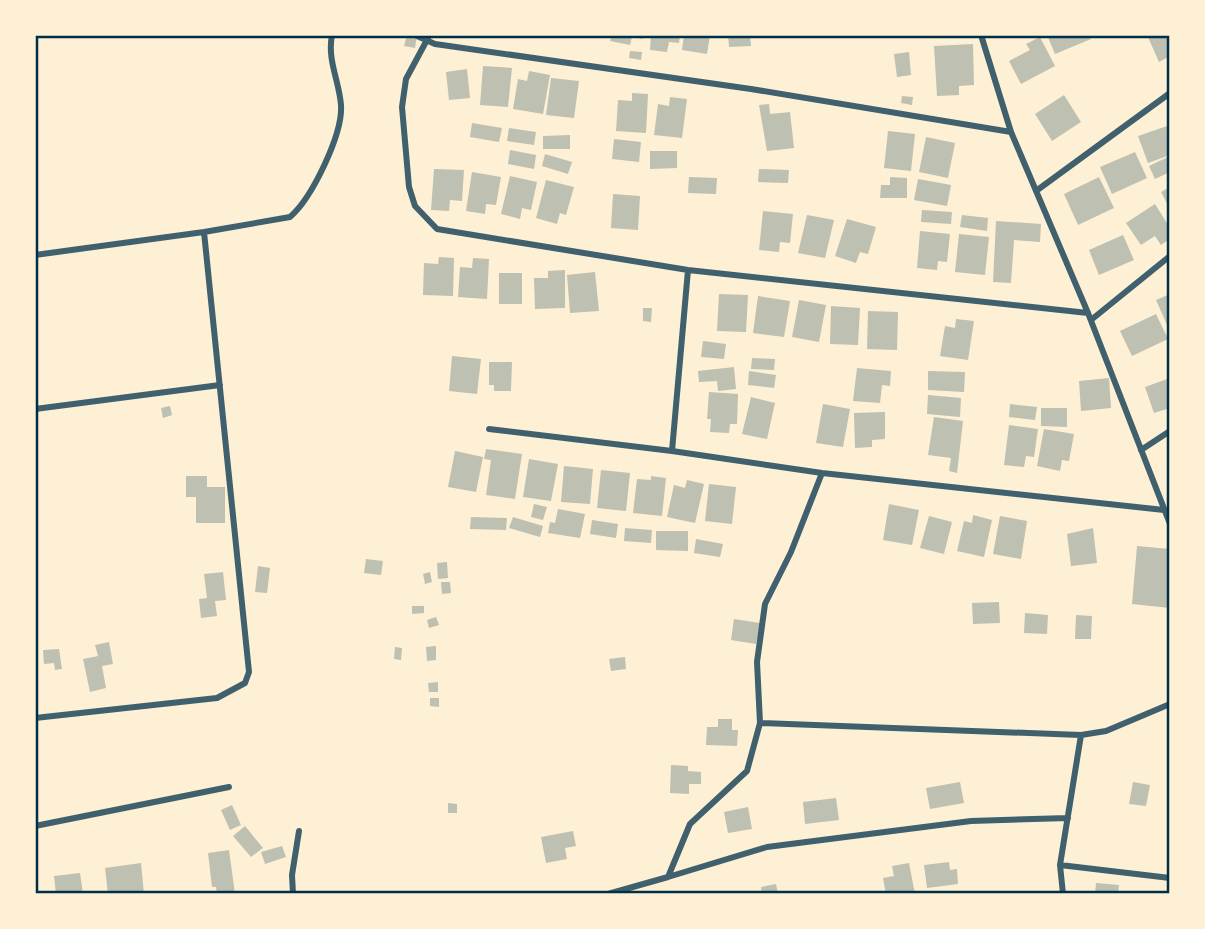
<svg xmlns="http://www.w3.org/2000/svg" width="1205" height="929" font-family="Manrope,sans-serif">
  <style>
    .building { fill: #bec0b2 }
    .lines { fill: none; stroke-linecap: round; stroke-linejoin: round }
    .minor { stroke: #3f606c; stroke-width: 6 }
    .neatline { fill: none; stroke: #003049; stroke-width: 2.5 }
  </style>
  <rect width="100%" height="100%" fill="#fdf0d5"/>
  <!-- building -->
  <path class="building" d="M407,35H417L415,48L404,46Z
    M612,35H643V39L632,37L630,45L610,41Z
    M651,35H680L679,43L669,42L667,52L650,50Z
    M684,35H710L707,54L682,50Z
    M728,35H750L751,46L729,47Z
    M1047,35H1089L1091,39L1055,54Z
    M1147,35H1170V56L1159,62Z
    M1040,37L1055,66L1021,84L1009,61L1030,50L1026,44Z
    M973,44L974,85L959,86V95L937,96L934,46Z
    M630,51L642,52L641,60L629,58Z
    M909,52L911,75L897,77L894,54Z
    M483,66L512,68L508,107L480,105Z
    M467,69L470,98L449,100L446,72Z
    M529,71L550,75L543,114L513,109L518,79L527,81Z
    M551,78L579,81L574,118L546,115Z
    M632,93L648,94L646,133L616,131L618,100L632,101Z
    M1064,95L1081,122L1052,141L1035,114Z
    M902,96L913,97L912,105L901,103Z
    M670,97L687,99L682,138L654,135L658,104L669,106Z
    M769,104L770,114L790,112L794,148L767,151L759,105Z
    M472,123L502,128L499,142L470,137Z
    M1170,125V155L1148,163L1138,136Z
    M509,128L536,132L534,145L507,141Z
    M888,131L915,134L911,171L884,168Z
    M570,135V149H543V136Z
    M926,137L955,143L948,178L919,172Z
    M614,139L641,142L639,162L612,159Z
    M510,150L536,155L534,169L508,164Z
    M650,151H677V168L650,169Z
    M1135,152L1147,178L1112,194L1100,167Z
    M545,154L572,162L568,174L542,166Z
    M1170,156V172L1155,179L1149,166Z
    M434,169L464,170L462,201L450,200L449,211L431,210Z
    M759,169L789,170L788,183L758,182Z
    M472,172L501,177L496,205L486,204L485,214L466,211Z
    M510,176L537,182L531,210L522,208L520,219L501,214Z
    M689,177L717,178L716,194L688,193Z
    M890,177L907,178V198H880L881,185H890Z
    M1099,177L1114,208L1078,225L1064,194Z
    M918,179L951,185L947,206L914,200Z
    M546,180L574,187L566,215L560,213L557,224L536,218Z
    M1170,187V209L1161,192Z
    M613,194L640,196L638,230L611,228Z
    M1155,204L1170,228V239L1161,245L1155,236L1141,245L1126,223Z
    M922,210L952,212L951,224L921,222Z
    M763,211L793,214L790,243L780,242L779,252L759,250Z
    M807,215L834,220L825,258L798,253Z
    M962,215L988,218L987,231L960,227Z
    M847,219L876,227L868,254L860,252L856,263L835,256Z
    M996,221L1041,224L1040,242L1014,240L1011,283L993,282Z
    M920,231L950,234L947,262L938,261L937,270L917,268Z
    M959,234L989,237L985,275L955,272Z
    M1123,235L1134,260L1099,275L1089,250Z
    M439,257L454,258L453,296L423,295L424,263L438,264Z
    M473,258L489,259L487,299L458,297L460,267L472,268Z
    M565,270V308L535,309L534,278H548V271Z
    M595,272L599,311L570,313L567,275Z
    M499,273H522V304H499Z
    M719,294L748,295L746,332L717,331Z
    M1170,294V326L1168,327L1156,300Z
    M758,296L790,301L784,337L753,333Z
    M799,300L826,305L819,342L792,337Z
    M831,306L860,308L858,345L830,344Z
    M643,308H652L651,322L643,321Z
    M868,311L898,312L897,350L867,349Z
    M1156,314L1168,339L1132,356L1120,331Z
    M956,319L974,321L968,360L940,356L945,326L955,328Z
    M703,341L726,344L724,359L701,357Z
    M452,356L481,359L477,394L449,391Z
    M752,358L775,359L774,370L751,369Z
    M489,362H512L511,391H494V385H489Z
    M734,367L736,389L718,391L717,381L699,382L698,371Z
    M857,368L891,371L890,386L882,385L880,403L853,401Z
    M749,371L776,375L774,388L748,385Z
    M928,371L965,372L964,392L928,390Z
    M1109,378L1111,408L1081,411L1079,381Z
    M1170,378V408L1154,413L1145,387Z
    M709,392L738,394L737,424H730L729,433L710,432L711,419H707Z
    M928,395L961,398L960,417L927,414Z
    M751,397L775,403L767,439L742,434Z
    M823,404L850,409L843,447L816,443Z
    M1010,404L1037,407L1035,420L1009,417Z
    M170,406L172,415L163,418L161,408Z
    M1041,408H1067V427L1041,426Z
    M885,412V439L872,440V447L855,448L854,413Z
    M934,417L963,421L957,473L949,471L951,458L928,455Z
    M1009,425L1038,429L1034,457L1026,456L1024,467L1004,465Z
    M1044,429L1074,434L1069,461L1062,460L1060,471L1037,466Z
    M486,449L522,454L515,499L486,495L491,460L484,459Z
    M455,451L483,457L476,492L448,487Z
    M529,459L558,464L551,501L523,497Z
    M564,466L593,469L590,504L561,502Z
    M601,470L630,473L626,511L597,508Z
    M186,476H207V487H225V523H196V497H186Z
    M651,476L666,478L662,516L633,513L637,479L651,480Z
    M687,480L704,484L695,523L667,517L674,485L685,488Z
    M709,484L736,487L732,524L705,521Z
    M534,504L547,507L543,520L531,517Z
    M889,504L919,510L912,545L883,540Z
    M558,509L585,514L580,538L548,533L550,522L555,523Z
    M973,515L992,520L984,557L957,551L964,521L972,523Z
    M929,516L952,522L944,554L920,548Z
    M1000,516L1027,521L1021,559L993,554Z
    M471,517L507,518L506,530L470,529Z
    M513,517L543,526L540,537L509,528Z
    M592,520L618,524L616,538L590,534Z
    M625,528L652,530L651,543L624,541Z
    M1093,528L1097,563L1071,566L1067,534Z
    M656,531H688V551L656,550Z
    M696,539L723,544L720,557L694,553Z
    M1137,546L1170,549V608L1132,604Z
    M366,559L383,561L381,575L364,573Z
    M447,562L448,578L438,579L437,563Z
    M258,566L270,568L267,593L255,592Z
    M223,572L226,600L215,601L217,616L201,618L199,599L207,598L204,574Z
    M430,572L432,582L425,584L423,574Z
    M441,582H450L451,593L442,594Z
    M999,602L1000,623L973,624L972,603Z
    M412,606H424V613L412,614Z
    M1025,613L1048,615L1047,634L1024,633Z
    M1076,615L1092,616L1091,639H1075Z
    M436,617L439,625L429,628L427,620Z
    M734,619L760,623L756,644L731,640Z
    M109,642L113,664L102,666L106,688L90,692L83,659L98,656L95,645Z
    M436,646V660L427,661L426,647Z
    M395,647L402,648L401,660L394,659Z
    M59,649L62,669L55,670L54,663L44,664L43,650Z
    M625,657L626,669L611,671L609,659Z
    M438,682V692H429L428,683Z
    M430,698H439V707L430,706Z
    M718,719H732V730H738L737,746L706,745L707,727H718Z
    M671,765L688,766V771L701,772V784H689V794L670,793Z
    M960,782L964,803L930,809L926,788Z
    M1133,782L1150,785L1146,806L1129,804Z
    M836,798L839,820L805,824L803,802Z
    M448,803L457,804V813H448Z
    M232,805L241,825L230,830L221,810Z
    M748,807L752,829L728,833L724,812Z
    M245,826L263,848L251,857L233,836Z
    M573,831L576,846L565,848L567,859L546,863L541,837Z
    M282,846L286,857L265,864L261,852Z
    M229,850L235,894H217L216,887H212L208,853Z
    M949,862L950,870L957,869L958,884L927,888L924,865Z
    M141,863L144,894H108L105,868Z
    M909,863L915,894H886L883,878L894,876L892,866Z
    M80,873L83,894H56L54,876Z
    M1096,883L1119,885L1118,894H1095Z
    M776,884L778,894H762L761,887Z"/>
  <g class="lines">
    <!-- minor -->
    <path class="minor" d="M981,35L1011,132
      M417,36L435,44L751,89L1011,132L1088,313L1170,524
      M428,38L406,79L402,107L409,187L415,206L437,229L688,270L1088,313
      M1036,191L1170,93
      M35,255L204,232L290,217C312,198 343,134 341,105C339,80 327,60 332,35
      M1091,320L1170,256
      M35,409L220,385
      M489,429L672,451L822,473L1164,510
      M1141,450L1170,431
      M672,451L688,270
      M35,718L217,698L245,683L249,672L204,232
      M760,723L1081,735L1060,865L1063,894
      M1081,735L1106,731L1170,704
      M35,826L229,787
      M1060,865L1170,878
      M668,877L767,847L971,821L1068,818
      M293,894L292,875L299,831
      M608,894L668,877L690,824L747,771L760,723L757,662L765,604L791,552L822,473"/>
  </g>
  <!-- border -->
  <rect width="1205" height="929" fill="none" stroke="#fdf0d5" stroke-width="74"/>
  <rect x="37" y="37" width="1131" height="855" class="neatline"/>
</svg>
